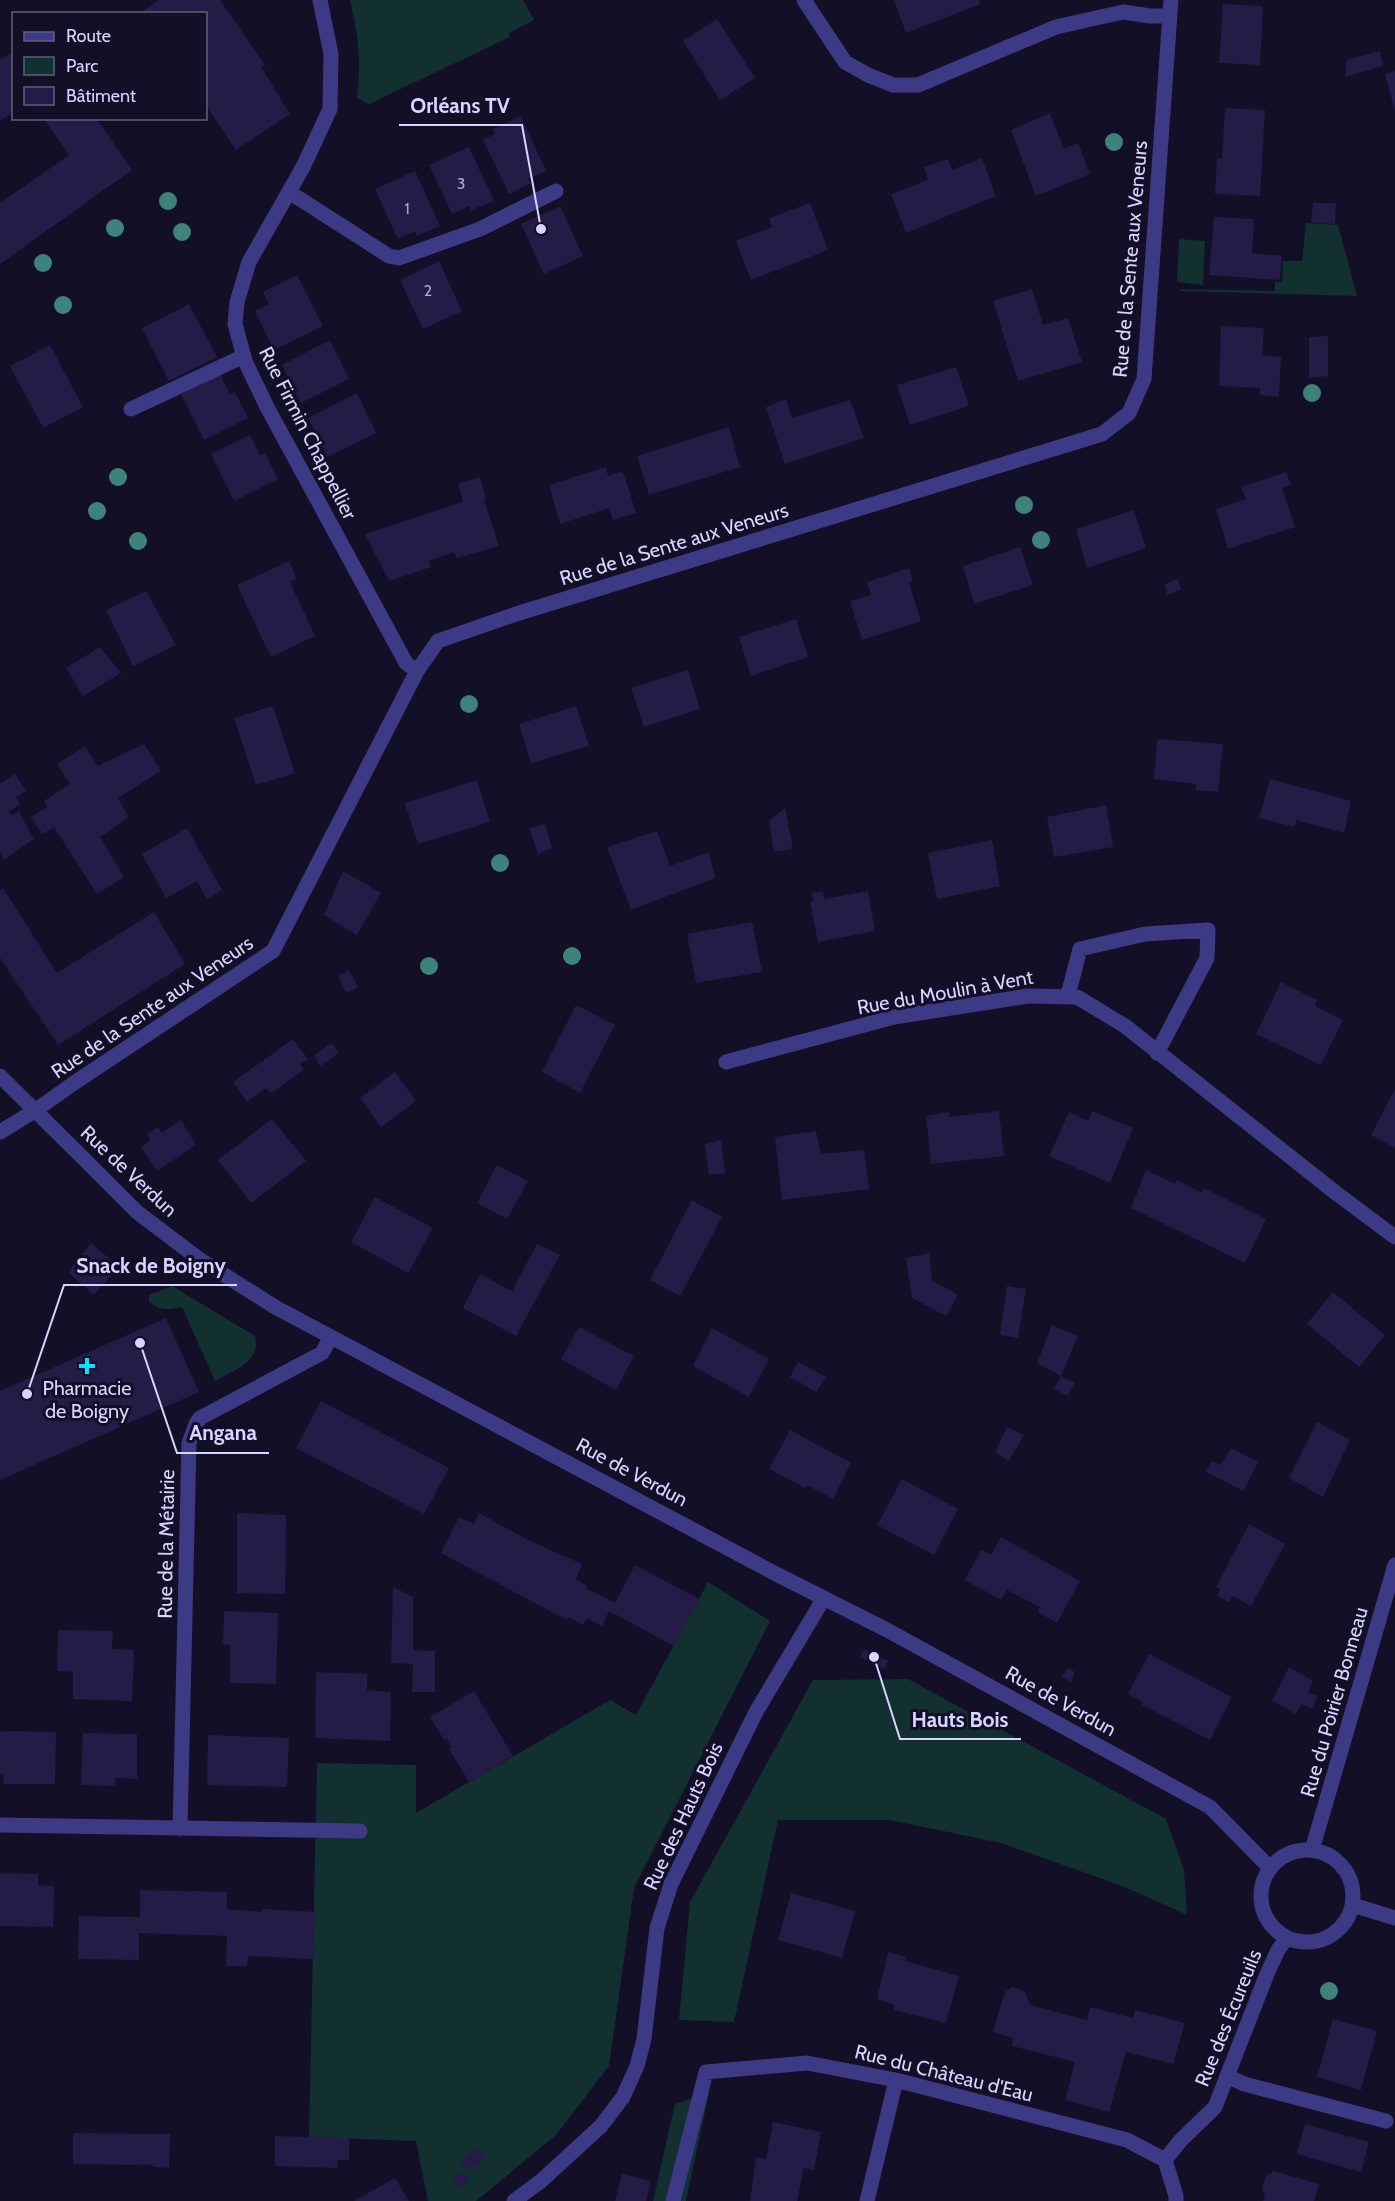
<svg xmlns="http://www.w3.org/2000/svg" width="1395" height="2201" font-family="Cabin,sans-serif">
  <style>
    .green { fill: #12302f }
    .building { fill: #241b47 }
    .lines { fill: none; stroke-linecap: round; stroke-linejoin: round }
    .service { stroke: #3d3a85; stroke-width: 15 }
    .pedestrian { stroke: #3d3a85; stroke-width: 15 }
    .minor { stroke: #3d3a85; stroke-width: 15 }
    .tertiary { stroke: #3d3a85; stroke-width: 15 }
    .tree { fill: #3d827b }
    .poi-dot { fill: #00e5ff; stroke: #130f26; stroke-width: 2 }
    .labels { text-anchor: middle; dominant-baseline: central; stroke-width: 6; stroke-linejoin: round; paint-order: stroke }
    .number-label { font-size: 16px; fill: #aca6d1 }
    .street-label { font-size: 20px; fill: #d9d4ff; stroke: #130f26 }
    .poi-label { font-size: 20px; fill: #d9d4ff; stroke: #130f26 }
    .leader { fill: none; stroke: #d9d4ff; stroke-width: 2 }
    .callout-dot { fill: #d9d4ff; stroke: #130f26; stroke-width: 2 }
    .callout-label { font-size: 21px; text-anchor: middle; font-weight: bold; fill: #d9d4ff; stroke: #130f26; stroke-width: 6; stroke-linejoin: round; paint-order: stroke }
  </style>
  <rect width="100%" height="100%" fill="#130f26"/>
  <!-- green -->
  <path class="green" d="M350,0H523L534,20L509,33L510,37L369,104L357,98C361,59 359,39 350,0Z
    M1306,223L1338,225L1357,296L1180,291V289L1275,291V282H1282L1283,261H1302Z
    M1179,239L1205,241L1203,285L1177,282Z
    M172,1286L255,1336C261,1363 235,1369 215,1381L182,1307C168,1310 160,1311 149,1302V1295Z
    M708,1582L770,1621L634,1888L609,2066L556,2135L476,2201H428L416,2141L309,2137L317,1763L416,1765V1813L610,1700L636,1715Z
    M908,1679L1166,1819L1184,1870L1187,1915L1125,1887L1001,1843L890,1820H778L734,2022L679,2020L690,1902L813,1680Z
    M709,2093L686,2201H653L675,2104Z"/>
  <!-- building -->
  <path class="building" d="M158,0H220L265,65L261,67L290,114L236,150L206,105V14H139Z
    M894,0H979L980,4L906,33Z
    M1223,4L1263,6L1260,65L1219,63Z
    M717,19L755,78L720,100L683,41Z
    M14,51V112L0,121V60Z
    M1380,51L1383,66L1345,77L1347,60Z
    M1395,71V108H1394L1385,74Z
    M1225,108L1265,110L1260,196L1215,194L1217,158L1222,159Z
    M1050,113L1064,149L1078,143L1090,174L1036,196L1011,130Z
    M521,116L546,171L528,179L531,183L509,194L483,140L495,134L493,129Z
    M43,118H96L132,170L0,264V203L69,155Z
    M469,147L494,201L471,210L469,206L452,214L429,165Z
    M982,158L996,196L906,233L891,194L928,180L924,167L948,159L952,170Z
    M415,171L440,226L417,236L415,231L398,239L375,189Z
    M810,203L828,250L751,280L736,241L772,227L769,218Z
    M1313,203H1336L1335,224L1311,223Z
    M560,206L583,256L544,274L521,224Z
    M1214,217L1254,219L1252,253L1282,256L1280,280L1209,275Z
    M439,261L462,311L423,329L400,280Z
    M297,275L323,326L274,350L255,311L269,304L263,292Z
    M1032,289L1043,325L1068,318L1082,362L1018,381L993,301Z
    M189,304L217,357L169,381L142,328Z
    M1221,326L1264,328L1262,355L1281,357L1279,397L1260,395V388L1219,386Z
    M1328,336V376L1309,378V337Z
    M330,340L349,379L301,403L282,365Z
    M50,345L83,407L43,428L10,366Z
    M956,367L969,406L910,425L897,385Z
    M220,374L230,394L235,392L248,418L204,440L181,394Z
    M357,393L376,433L327,457L308,418Z
    M786,399L792,418L850,400L864,438L785,464L766,407Z
    M729,427L740,467L649,495L637,456Z
    M250,435L260,455L265,453L278,479L234,501L211,454Z
    M606,467L608,476L623,471L636,513L613,520L609,508L560,524L549,485Z
    M1286,472L1291,485L1282,488L1295,527L1228,549L1216,509L1246,499L1241,487Z
    M480,477L486,498L484,500L499,546L457,558L454,552L428,561L431,567L389,581L365,534L463,502L458,484Z
    M1134,510L1146,548L1087,568L1076,529Z
    M1020,547L1033,585L974,604L963,566Z
    M289,561L297,579L290,582L315,636L271,657L237,585Z
    M909,568L913,581L909,583L921,621L862,640L850,601L871,595L867,582Z
    M1178,579L1181,590L1167,595L1165,584Z
    M146,591L176,645L133,666L106,610Z
    M796,619L808,657L751,676L739,637Z
    M100,647L121,673L83,696L66,668Z
    M688,670L700,709L644,727L631,688Z
    M273,706L295,773L256,785L234,718Z
    M576,706L589,746L531,763L519,724Z
    M1157,739L1223,744L1218,792L1196,790V784L1154,779Z
    M144,744L161,771L118,798L129,817L100,837L124,877L97,894L54,827L42,834L31,817L47,807L44,801L70,784L57,764L85,746L98,766Z
    M15,774L26,791L16,797L20,805L9,811L12,815L19,811L34,839L4,860L0,853V784Z
    M1270,779L1351,801L1344,833L1296,820L1295,827L1259,818Z
    M477,780L490,822L418,844L405,803Z
    M1106,805L1113,847L1054,857L1047,817Z
    M785,808L793,849L774,852L769,821Z
    M545,824L552,848L538,854L529,828Z
    M187,828L222,890L207,899L197,881L166,898L142,854Z
    M657,831L670,866L709,852L715,878L631,910L607,847Z
    M992,840L1000,886L937,899L928,853Z
    M343,871L381,893L357,935L324,915Z
    M3,888L57,973L154,912L185,964L58,1045L0,958V890Z
    M823,891L824,899L868,891L875,931L818,942L810,902H813L812,893Z
    M752,922L762,972L696,983L687,934Z
    M349,970L358,987L346,993L338,976Z
    M1281,982L1317,1000L1315,1006L1343,1020L1321,1065L1256,1034Z
    M576,1005L615,1025L580,1093L542,1072Z
    M293,1039L308,1059L300,1064L304,1070L271,1093L266,1088L247,1102L233,1082Z
    M331,1043L339,1053L320,1066L314,1056Z
    M395,1072L416,1101L381,1127L360,1098Z
    M1395,1089V1148L1371,1135Z
    M999,1111L1004,1156L931,1164L926,1116L949,1112L950,1117Z
    M1092,1111L1133,1128L1110,1183L1049,1156L1069,1112L1088,1121Z
    M272,1119L306,1161L251,1203L218,1160Z
    M181,1120L196,1145L157,1171L141,1147L150,1141L147,1134L158,1127L162,1133Z
    M816,1131L821,1154L864,1150L869,1189L782,1200L775,1137Z
    M721,1140L725,1173L709,1175L705,1144Z
    M497,1165L528,1181L507,1219L477,1203Z
    M1146,1170L1175,1184L1177,1180L1202,1193L1204,1188L1266,1219L1245,1263L1131,1208Z
    M375,1197L433,1228L408,1273L351,1242Z
    M692,1200L722,1217L680,1296L650,1280Z
    M91,1243L119,1267L94,1295L68,1272Z
    M537,1244L560,1255L516,1336L463,1308L480,1274L512,1291Z
    M929,1253L932,1280L958,1295L946,1316L912,1298L906,1258Z
    M1007,1286L1026,1289L1018,1338L1000,1335Z
    M1333,1292L1385,1335L1359,1367L1307,1324Z
    M166,1318L199,1392L0,1480V1391Z
    M1052,1325L1078,1336L1061,1376L1037,1363Z
    M579,1327L634,1356L616,1390L561,1359Z
    M712,1328L769,1359L749,1397L693,1366Z
    M798,1362L826,1377L816,1392L790,1377Z
    M1061,1376L1075,1383L1067,1396L1054,1388Z
    M321,1401L449,1468L424,1514L296,1448Z
    M1317,1422L1350,1440L1323,1497L1289,1478Z
    M1007,1427L1024,1435L1009,1461L995,1452Z
    M790,1430L851,1463L833,1499L807,1485L805,1488L769,1469Z
    M1231,1448L1258,1462L1243,1491L1206,1472L1212,1461L1221,1465Z
    M902,1479L958,1509L934,1555L877,1525Z
    M237,1513L286,1515L285,1594L237,1593Z
    M479,1513L528,1540L582,1564L576,1579L587,1586L586,1588L615,1603L635,1565L699,1599L674,1646L609,1611L602,1626L587,1618L583,1625L568,1617L567,1620L441,1553L459,1517L474,1524Z
    M1249,1524L1285,1544L1251,1606L1233,1596L1229,1602L1217,1596L1220,1589L1216,1587Z
    M1001,1537L1080,1581L1057,1623L1038,1612L1040,1607L1007,1590L1001,1600L965,1580L981,1550L991,1555Z
    M393,1587L413,1597V1650L435,1651V1692H412L413,1664L391,1663Z
    M224,1611L278,1613L276,1684L230,1683V1645L223,1644Z
    M58,1630L113,1631L112,1649L134,1650L132,1701L73,1699V1672L57,1671Z
    M864,1649L888,1661L884,1669L860,1657Z
    M1149,1654L1232,1697L1210,1740L1142,1705L1143,1702L1128,1694Z
    M1289,1667L1313,1681L1308,1692L1318,1696L1312,1709L1301,1704L1296,1714L1272,1701Z
    M1067,1668L1075,1672L1071,1682L1062,1677Z
    M316,1672L367,1674V1690L391,1692L390,1741L315,1738Z
    M474,1691L513,1756L469,1782L449,1749L451,1747L447,1739L444,1740L430,1717Z
    M0,1731L56,1732L55,1784H3L4,1774H0Z
    M83,1733L137,1734V1779L115,1778V1786L81,1785Z
    M208,1735L289,1738L287,1787L207,1785Z
    M0,1873L38,1874V1885L54,1886L53,1927L0,1926Z
    M140,1890L227,1892V1909L262,1912L263,1909L315,1912L313,1959L248,1956L247,1966H226L227,1936L139,1933V1960L78,1959L79,1916L140,1917Z
    M791,1893L855,1911L842,1958L778,1940Z
    M888,1952L907,1957L905,1961L959,1976L946,2023L894,2010L895,2005L877,1999Z
    M1012,1987L1025,1991L1030,2005L1087,2020L1090,2007L1133,2018L1135,2010L1185,2023L1173,2064L1126,2052L1109,2112L1065,2100L1075,2062L1012,2046L1013,2038L993,2032L1003,1997L1004,1998L1005,1992Z
    M1333,2019L1377,2031L1361,2090L1317,2077Z
    M773,2122L821,2132L814,2170L804,2168L797,2201H750L756,2157L766,2159Z
    M1305,2124L1369,2142L1361,2172L1297,2154Z
    M73,2133L170,2134L169,2168L153,2167V2165L73,2164Z
    M275,2136L349,2138V2160H338L337,2168L275,2166Z
    M478,2148L486,2159L468,2171L461,2161Z
    M462,2171L470,2181L459,2189L452,2178Z
    M1274,2171L1319,2184L1314,2201H1263L1265,2194L1262,2190L1266,2176Z
    M622,2174L651,2181L646,2201H615Z
    M395,2178L409,2201H354Z"/>
  <g class="lines">
    <!-- service -->
    <path class="service" d="M131,409L244,356
      M1227,2076L1244,2084L1386,2121"/>
    <!-- pedestrian -->
    <path class="pedestrian" d="M0,1132L36,1110"/>
    <!-- minor -->
    <path class="minor" d="M320,0L331,54L330,109L303,167L249,262L237,302L235,324L245,361L267,407L406,663L417,671
      M804,0L845,62L868,75L893,85H918L1056,27L1123,12L1150,16H1170
      M289,192L389,256L399,258L480,229L556,191
      M1068,995L1080,949L1145,934L1208,930L1207,958L1157,1053
      M726,1062L894,1017L1028,996L1077,997L1125,1026L1336,1193L1395,1237
      M36,1110L74,1083L273,951L417,671L438,641L516,614L1102,434L1129,413L1144,379L1171,0
      M81,1156L137,1212L199,1259
      M0,1825L360,1831
      M180,1829L189,1443L196,1424L200,1418L322,1353L331,1337
      M1312,1850L1395,1565
      M1165,2160L1180,2141L1215,2107L1267,1974L1278,1950L1287,1938
      M1165,2160L1176,2196V2201
      M514,2201L541,2181L601,2126L623,2097L637,2066L644,2039L657,1928L671,1884L756,1712L824,1598
      M673,2201L706,2072L807,2063L896,2080L1127,2140L1165,2160
      M867,2201L896,2080"/>
    <!-- tertiary -->
    <path class="tertiary" d="M0,1076L81,1156
      M199,1259L275,1307L778,1575L887,1630L1210,1807L1270,1868
      M1261 1896a46 46 0 1 1 92 0a46 46 0 1 1-92 0Z
      M1353,1905L1395,1918"/>
  </g>
  <!-- trees -->
  <g class="tree">
    <circle cx="1114" cy="142" r="9"/>
    <circle cx="168" cy="201" r="9"/>
    <circle cx="115" cy="228" r="9"/>
    <circle cx="182" cy="232" r="9"/>
    <circle cx="43" cy="263" r="9"/>
    <circle cx="63" cy="305" r="9"/>
    <circle cx="1312" cy="393" r="9"/>
    <circle cx="118" cy="477" r="9"/>
    <circle cx="1024" cy="505" r="9"/>
    <circle cx="97" cy="511" r="9"/>
    <circle cx="1041" cy="540" r="9"/>
    <circle cx="138" cy="541" r="9"/>
    <circle cx="469" cy="704" r="9"/>
    <circle cx="500" cy="863" r="9"/>
    <circle cx="572" cy="956" r="9"/>
    <circle cx="429" cy="966" r="9"/>
    <circle cx="1329" cy="1991" r="9"/>
  </g>
  <!-- markers -->
  <path class="poi-dot" d="M84 1357h6v6h6v6h-6v6h-6v-6h-6v-6h6z"/>
  <g class="labels">
    <!-- number labels -->
    <g class="number-label">
      <text x="461" y="183">3</text>
      <text x="407" y="208">1</text>
      <text x="428" y="290">2</text>
    </g>
    <!-- street labels -->
    <g class="street-label">
      <text transform="translate(1130 259) rotate(-85)">Rue de la Sente aux Veneurs</text>
      <text transform="translate(308 433) rotate(63)">Rue Firmin Chappellier</text>
      <text transform="translate(674 544) rotate(-17)">Rue de la Sente aux Veneurs</text>
      <text transform="translate(945 992) rotate(-10)">Rue du Moulin à Vent</text>
      <text transform="translate(152 1007) rotate(-34)">Rue de la Sente aux Veneurs</text>
      <text transform="translate(129 1171) rotate(43)">Rue de Verdun</text>
      <text transform="translate(632 1472) rotate(28)">Rue de Verdun</text>
      <text transform="translate(166 1544) rotate(-89)">Rue de la Métairie</text>
      <text transform="translate(1061 1701) rotate(29)">Rue de Verdun</text>
      <text transform="translate(1334 1702) rotate(-74)">Rue du Poirier Bonneau</text>
      <text transform="translate(683 1816) rotate(-65)">Rue des Hauts Bois</text>
      <text transform="translate(1228 2018) rotate(-68)">Rue des Écureuils</text>
      <text transform="translate(944 2073) rotate(14)">Rue du Château d'Eau</text>
    </g>
    <!-- poi labels -->
    <g class="poi-label">
      <text x="87" y="1388">Pharmacie<tspan x="87" dy="23">de Boigny</tspan></text>
    </g>
  </g>
  <!-- callouts -->
  <path class="leader" d="M541 229L522 125H399M27 1394L64 1285H237M140 1343L177 1453H269M874 1657L900 1739H1021"/>
  <g class="callout-dot">
    <circle cx="541" cy="229" r="6"/>
    <circle cx="27" cy="1394" r="6"/>
    <circle cx="140" cy="1343" r="6"/>
    <circle cx="874" cy="1657" r="6"/>
  </g>
  <g class="callout-label">
    <text x="460" y="113">Orléans TV</text>
    <text x="151" y="1273">Snack de Boigny</text>
    <text x="223" y="1440">Angana</text>
    <text x="960" y="1727">Hauts Bois</text>
  </g>
  <!-- legend -->
  <rect x="12" y="12" width="195" height="108" fill="#130f26" stroke="#625e7d" stroke-width="1.5"/>
  <rect x="24" y="32" width="30" height="9" fill="#3d3a85" stroke="#625e7d" stroke-width="1.5"/>
  <text x="66" y="42" font-size="18" fill="#d9d4ff">Route</text>
  <rect x="24" y="57" width="30" height="18" fill="#12302f" stroke="#625e7d" stroke-width="1.5"/>
  <text x="66" y="72" font-size="18" fill="#d9d4ff">Parc</text>
  <rect x="24" y="87" width="30" height="18" fill="#241b47" stroke="#625e7d" stroke-width="1.5"/>
  <text x="66" y="102" font-size="18" fill="#d9d4ff">Bâtiment</text>
</svg>
